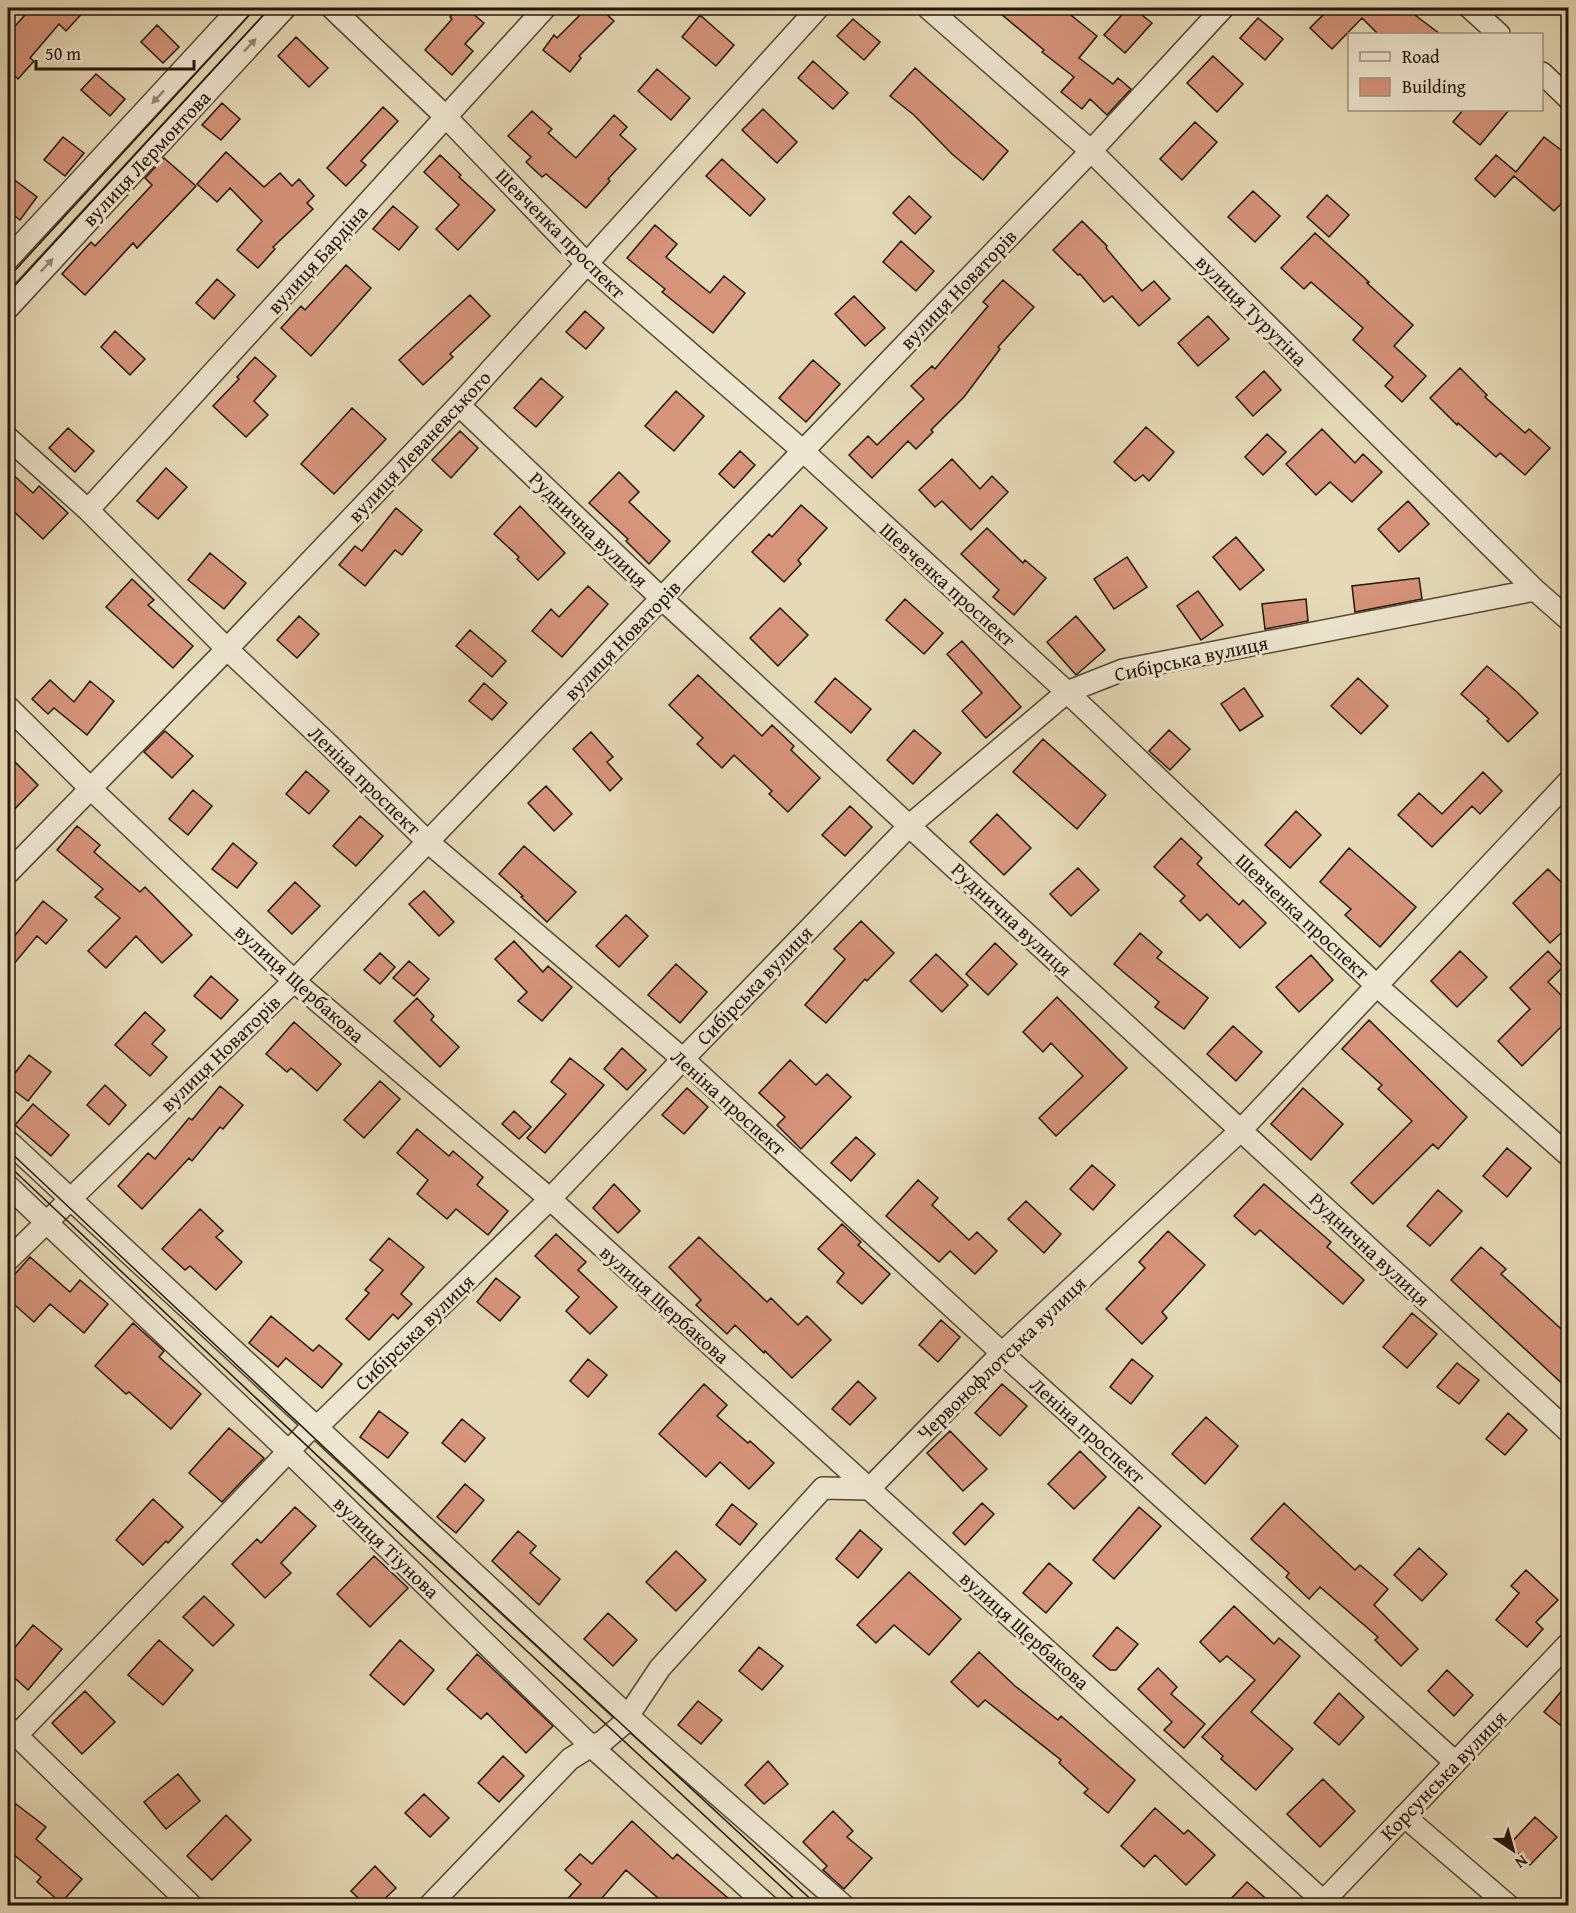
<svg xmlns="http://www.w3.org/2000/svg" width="1576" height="1913" font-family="'Gentium Book Plus',serif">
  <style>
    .building { fill: #d6947b; stroke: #251608; stroke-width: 1.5 }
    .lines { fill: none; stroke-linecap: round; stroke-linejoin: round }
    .minor-casing { stroke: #554734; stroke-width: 24 }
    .minor { stroke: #eee6d0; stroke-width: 21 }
    .tram { stroke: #251608; stroke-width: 1.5 }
    .oneway { fill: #948876 }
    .labels { text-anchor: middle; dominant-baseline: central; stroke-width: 6; stroke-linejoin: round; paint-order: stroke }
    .street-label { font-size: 20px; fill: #251608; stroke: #eee6d0 }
  </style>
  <rect width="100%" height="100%" fill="#e5d9b6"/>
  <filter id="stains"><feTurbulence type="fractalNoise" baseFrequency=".00333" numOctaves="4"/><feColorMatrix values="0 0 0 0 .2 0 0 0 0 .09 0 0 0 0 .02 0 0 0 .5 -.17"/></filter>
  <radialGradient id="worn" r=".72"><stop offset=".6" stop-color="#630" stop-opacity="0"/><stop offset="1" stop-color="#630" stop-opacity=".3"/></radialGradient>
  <!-- building -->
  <path class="building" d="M31,8H87L66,31L59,24L30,58L34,61L18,79L8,69V34Z
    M459,8H466L484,23L465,44L473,51L452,75L425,50L452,19L450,17Z
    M587,8H600L614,21L579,56L581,58L570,72L543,50L554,35L557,38Z
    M994,8H1062L1097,36L1079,58L1113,84L1118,78L1131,89L1107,115L1090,99L1082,109L1061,92L1074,77L1042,52L1044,50Z
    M1128,8H1133L1152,23L1125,53L1104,35Z
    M1330,8H1423L1415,15L1440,34H1378L1362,18L1332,49L1310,28Z
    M700,15L734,45L716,66L682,37Z
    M1258,18L1283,39L1265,60L1240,38Z
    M853,19L880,42L864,60L837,36Z
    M157,25L179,47L163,63L141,42Z
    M296,37L328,68L309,87L278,56Z
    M1213,56L1243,84L1217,112L1187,83Z
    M813,61L848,93L833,109L798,78Z
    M915,68L1008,151L983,180L952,154L914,115L890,96Z
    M657,69L690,98L671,120L638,91Z
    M96,74L125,99L110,116L81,90Z
    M222,103L240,119L221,140L202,125Z
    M383,107L398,121L361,161L366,165L346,186L327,168Z
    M763,109L797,142L777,163L742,130Z
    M1463,110H1509L1480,145L1453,122Z
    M532,111L552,129L548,133L576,158L614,115L627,127L620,135L636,149L608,179L610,181L586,208L546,174L542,177L526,162L531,157L508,136Z
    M1195,122L1217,142L1182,180L1160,159Z
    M63,137L84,153L65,176L44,160Z
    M1544,137L1569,156V196L1554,211L1514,176L1495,197L1475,179L1496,155L1516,172Z
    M226,152L264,187L280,173L292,186L299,179L314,196L307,203L313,209L273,247L275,249L258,268L237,250L262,221L230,188L217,202L197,184Z
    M440,155L461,175L459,177L495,210L458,250L436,229L459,205L424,172Z
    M164,158L196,186L137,248L133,243L85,295L62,274L91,242L95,246L152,185L145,178Z
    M722,159L765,199L750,216L706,176Z
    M8,175L37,197L20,220L8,211Z
    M1253,191L1280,216L1255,242L1228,217Z
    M1327,195L1349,215L1329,237L1307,217Z
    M909,196L931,217L915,234L893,213Z
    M393,206L418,227L399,250L373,229Z
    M1082,221L1107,246L1106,248L1142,291L1154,281L1170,299L1139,326L1112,296L1104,302L1080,274L1078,275L1053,250Z
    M655,225L677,244L666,257L710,293L724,276L745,293L713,333L662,292L665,289L627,258Z
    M1315,233L1369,282L1367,283L1413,325L1394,346L1426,376L1402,402L1385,386L1393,377L1353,340L1363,328L1311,282L1304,289L1281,268Z
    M901,241L934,271L916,291L883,262Z
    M346,265L371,288L311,356L281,328L301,306L305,310Z
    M217,279L235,295L214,319L196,303Z
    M1003,280L1034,307L998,347L1000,349L964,397L931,430L933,432L916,449L908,441L872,478L849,455L868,436L877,445L924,399L911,386L932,366L935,369L988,306L983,302Z
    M470,295L490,316L450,354L453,357L423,385L399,360Z
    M854,296L885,328L865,346L835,314Z
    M585,311L604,328L586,349L566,332Z
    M1208,316L1229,339L1198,366L1178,343Z
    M115,331L145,359L130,375L101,347Z
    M255,357L276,376L254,401L268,415L246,437L213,406L239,379L237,377Z
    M813,360L840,384L806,422L779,398Z
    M1460,368L1487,395L1485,397L1525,433L1529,429L1550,448L1525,475L1500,453L1496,457L1458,423L1457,425L1430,398Z
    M1264,371L1281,390L1253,416L1236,397Z
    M541,378L563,397L536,427L514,408Z
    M676,391L704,416L674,451L645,426Z
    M352,408L386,439L334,494L301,464Z
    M1146,427L1174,452L1149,481L1143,475L1135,481L1114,462Z
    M68,428L94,451L75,472L49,448Z
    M1322,429L1355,463L1363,454L1382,472L1352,502L1330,482L1316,495L1286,464Z
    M460,431L478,448L451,478L432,460Z
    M1267,434L1286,452L1263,475L1245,457Z
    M740,451L755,465L734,488L719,474Z
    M952,459L980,489L992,476L1008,492L971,530L942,501L935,507L919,490Z
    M166,468L187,487L158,519L137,501Z
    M8,470L33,493L39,486L68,513L43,539L8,506Z
    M619,472L639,492L629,502L670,541L649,564L626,541L628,539L589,503Z
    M1408,501L1429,524L1399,552L1378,529Z
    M801,505L827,528L798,560L801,564L784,582L752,552L769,534L772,537Z
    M520,506L565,553L538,580L517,559L519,557L494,534Z
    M396,508L422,530L402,555L395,550L365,586L339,565L355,546L362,551Z
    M987,528L1023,563L1025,560L1046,578L1014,615L993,597L999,590L961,554Z
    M1236,537L1264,570L1240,590L1213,557Z
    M210,553L246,583L224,609L188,580Z
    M1127,557L1147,587L1114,609L1094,579Z
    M1419,578L1422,599L1355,612L1352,586Z
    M132,579L154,600L148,605L193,646L173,668L106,607Z
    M588,586L608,604L562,657L532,631L551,609L559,617Z
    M1198,591L1223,625L1201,640L1177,606Z
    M905,599L943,633L924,654L886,620Z
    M1306,599L1308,621L1265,629L1262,604Z
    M780,608L808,635L778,666L750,638Z
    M299,616L319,634L297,658L277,640Z
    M1076,616L1105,650L1076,675L1047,642Z
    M470,630L506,661L492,677L456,646Z
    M962,641L1021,707L986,738L962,711L982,693L947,654Z
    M1487,666L1517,692L1538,713L1508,742L1487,721L1489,719L1461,694Z
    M698,675L762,736L772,725L794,746L791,750L820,778L788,812L769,794L772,791L734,755L722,768L697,744L703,738L669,705Z
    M835,678L871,709L851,733L815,702Z
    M1358,678L1388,706L1361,734L1331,706Z
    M50,680L74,702L90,681L114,701L87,735L54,708L48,714L32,699Z
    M484,683L507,703L492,720L469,701Z
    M1244,688L1263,716L1240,731L1221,704Z
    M914,730L941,753L913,784L887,760Z
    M1169,730L1190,749L1170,770L1149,751Z
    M165,731L193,756L172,778L144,752Z
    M591,732L613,757L607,762L622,779L610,791L573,749Z
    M1043,739L1106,795L1077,829L1013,772Z
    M8,755L38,785L8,816Z
    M306,771L329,791L309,814L286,794Z
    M1483,772L1502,791L1480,814L1472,806L1432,847L1398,815L1419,793L1442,814Z
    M546,786L572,814L554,831L528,803Z
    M193,790L212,806L188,835L169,819Z
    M850,806L872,827L845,856L822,835Z
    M1296,811L1321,835L1290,868L1265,845Z
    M997,814L1031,848L1004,875L970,842Z
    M360,816L383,836L356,866L333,846Z
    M77,826L100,845L94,852L140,892L145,887L192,935L162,963L136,936L106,968L88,951L120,918L95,897L103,889L57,850Z
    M1181,838L1202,858L1197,864L1239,905L1243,900L1266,923L1240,948L1207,914L1200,921L1180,901L1185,896L1154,867Z
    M233,843L257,863L237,888L212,869Z
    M524,846L576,892L547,922L521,897L523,896L499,874Z
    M1349,848L1416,907L1380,947L1345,915L1351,909L1320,882Z
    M1078,868L1099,890L1071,916L1050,894Z
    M1548,869L1569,890V926L1550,943L1513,903Z
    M295,882L320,906L292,934L268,911Z
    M424,891L454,922L439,936L409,904Z
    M43,901L67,920L46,944L37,936L8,971V944Z
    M626,915L648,936L619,967L596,946Z
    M861,921L894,953L867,981L865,979L826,1023L805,1005L845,959L834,949Z
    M1140,933L1162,952L1157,958L1208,998L1184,1029L1155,1007L1159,1002L1114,964Z
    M514,941L543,972L548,966L572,987L542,1021L518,1001L527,992L495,959Z
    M995,943L1017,964L988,995L966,974Z
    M1460,951L1487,977L1457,1007L1431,981Z
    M1548,951L1563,967L1548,982L1569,1003V1019L1522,1066L1498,1041L1530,1009L1510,988Z
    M380,953L395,967L380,984L364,970Z
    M936,954L968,985L942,1012L910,981Z
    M1311,955L1333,980L1299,1012L1276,987Z
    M409,961L429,979L414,996L393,978Z
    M676,964L707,992L680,1023L648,995Z
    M211,976L238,1000L221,1019L194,996Z
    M1057,997L1127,1068L1056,1136L1039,1118L1083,1076L1051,1043L1043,1052L1023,1032Z
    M417,998L434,1016L431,1020L459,1047L440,1067L394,1021Z
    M145,1012L165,1030L152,1044L167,1057L150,1076L115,1045Z
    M1369,1020L1467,1117L1438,1149L1433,1144L1373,1204L1351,1183L1412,1121L1378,1089L1382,1085L1342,1049Z
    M294,1022L341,1064L317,1091L291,1068L287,1072L266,1054Z
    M1233,1026L1262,1052L1236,1081L1207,1054Z
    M622,1048L646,1070L627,1090L604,1069Z
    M29,1055L51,1072L28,1101L8,1086V1082Z
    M570,1058L604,1085L545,1153L527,1138L566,1094L551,1082Z
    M790,1060L816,1085L827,1074L851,1097L801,1149L777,1125L785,1117L759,1093Z
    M380,1081L400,1099L364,1138L344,1120Z
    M105,1085L126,1105L109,1125L87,1105Z
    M220,1086L243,1105L223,1129L220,1127L192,1161L189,1158L142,1209L118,1186L148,1153L155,1159L189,1118L192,1120Z
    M687,1088L708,1107L684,1134L662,1115Z
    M1303,1088L1343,1124L1311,1160L1271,1124Z
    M33,1104L69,1135L51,1156L15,1125Z
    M514,1111L531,1127L519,1139L502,1124Z
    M417,1129L449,1156L453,1151L483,1177L477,1185L508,1211L488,1235L456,1209L447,1219L417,1194L428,1180L397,1153Z
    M856,1137L875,1154L851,1181L831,1163Z
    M1507,1148L1531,1168L1507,1197L1483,1176Z
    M1092,1165L1115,1185L1093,1210L1070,1189Z
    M918,1180L938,1198L932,1205L969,1240L977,1232L997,1251L975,1274L950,1251L939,1262L886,1216Z
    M614,1184L640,1211L618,1233L593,1208Z
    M1264,1184L1331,1242L1327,1247L1364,1280L1343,1304L1260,1230L1255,1235L1234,1216Z
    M1438,1190L1462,1211L1430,1246L1407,1226Z
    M1026,1201L1061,1234L1044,1253L1008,1219Z
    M200,1209L223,1231L216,1237L242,1262L216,1290L190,1266L185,1270L162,1249Z
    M842,1224L861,1242L858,1245L890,1274L862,1304L837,1282L844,1273L818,1249Z
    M1168,1231L1205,1265L1162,1312L1167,1318L1142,1344L1106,1309L1145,1268L1139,1262Z
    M556,1234L586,1262L578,1270L617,1307L590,1334L566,1311L579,1297L535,1256Z
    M699,1237L767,1302L771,1298L798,1325L807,1316L831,1340L792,1378L765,1351L764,1353L735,1325L727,1334L696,1305L701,1300L669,1267Z
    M389,1238L424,1267L401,1294L412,1304L398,1319L393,1314L369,1340L346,1319L369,1293L365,1290L383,1270L370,1260Z
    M1481,1247L1506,1269L1501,1274L1569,1336V1390L1451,1280Z
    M30,1257L70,1292L80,1280L108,1304L84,1333L50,1304L34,1322L8,1299V1282Z
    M496,1278L520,1297L500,1321L477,1302Z
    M1412,1313L1437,1334L1407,1368L1383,1347Z
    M271,1316L313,1351L319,1345L342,1364L322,1388L286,1358L278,1367L249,1343Z
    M941,1320L960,1337L938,1362L919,1345Z
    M133,1323L164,1351L159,1357L201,1394L171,1429L129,1392L126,1394L95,1366Z
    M588,1359L607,1375L588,1397L570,1381Z
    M1132,1359L1153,1376L1131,1404L1110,1387Z
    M1457,1363L1479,1380L1459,1404L1437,1387Z
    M858,1381L876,1398L850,1425L832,1409Z
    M704,1384L727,1405L717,1416L748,1443L750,1441L774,1463L749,1489L720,1462L706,1477L659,1434Z
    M1002,1384L1027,1406L1000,1436L975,1413Z
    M379,1411L408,1433L388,1458L360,1437Z
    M1508,1413L1527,1430L1505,1455L1486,1439Z
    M1206,1417L1238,1446L1205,1484L1172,1454Z
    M462,1419L485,1438L465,1462L442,1443Z
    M229,1428L264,1458L222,1502L189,1473Z
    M950,1431L987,1469L963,1491L927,1453Z
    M1080,1451L1106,1477L1074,1509L1048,1484Z
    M465,1484L484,1500L456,1533L437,1517Z
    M153,1499L183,1527L168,1543L166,1541L143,1565L116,1540Z
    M982,1503L994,1514L965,1545L953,1533Z
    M1284,1503L1355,1570L1360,1565L1388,1589L1374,1605L1418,1649L1401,1666L1375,1640L1378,1637L1320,1587L1309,1599L1286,1577L1289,1573L1251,1539Z
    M732,1504L757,1524L740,1545L716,1525Z
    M295,1507L316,1526L281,1563L291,1573L265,1598L232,1564L257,1539L261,1543Z
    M1139,1507L1161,1526L1114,1579L1093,1560Z
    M860,1530L882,1549L858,1578L836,1559Z
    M518,1531L536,1546L530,1553L560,1579L539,1605L492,1561Z
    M1419,1548L1447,1574L1422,1601L1394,1575Z
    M676,1551L706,1580L676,1611L646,1582Z
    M374,1556L408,1588L370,1627L337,1594Z
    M1049,1563L1072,1583L1046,1613L1023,1593Z
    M1526,1570L1558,1600L1536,1622L1543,1629L1527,1647L1496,1620L1519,1593L1511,1586Z
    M909,1572L961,1619L929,1655L894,1625L876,1643L857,1625Z
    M204,1596L234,1625L213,1646L183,1617Z
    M1234,1606L1274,1644L1279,1638L1300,1656L1251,1712L1293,1749L1256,1790L1221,1759L1223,1756L1202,1737L1255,1680L1227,1656L1220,1662L1200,1642Z
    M608,1613L637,1640L613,1666L584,1639Z
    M33,1625L62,1649L28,1690L8,1672V1656Z
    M1117,1627L1138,1644L1116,1670H1110L1093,1656Z
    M159,1640L193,1670L163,1705L128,1675Z
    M400,1640L434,1670L404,1705L370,1675Z
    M759,1647L783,1666L762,1690L739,1671Z
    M979,1652L1015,1686L1058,1720L1061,1716L1135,1780L1108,1813L1084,1793L1088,1789L1059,1763L1061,1760L985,1700L978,1707L951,1682Z
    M477,1654L553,1726L526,1753L487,1713L481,1719L447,1689Z
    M1158,1668L1177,1687L1171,1694L1205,1724L1184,1748L1164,1730L1172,1722L1138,1689Z
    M1447,1670L1473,1695L1454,1716L1428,1691Z
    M1569,1682V1732L1544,1712Z
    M85,1691L115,1722L82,1754L52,1723Z
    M1339,1693L1364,1717L1339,1745L1314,1723Z
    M698,1701L722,1720L701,1744L678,1725Z
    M503,1756L524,1776L499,1802L478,1783Z
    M768,1761L788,1784L764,1804L745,1785Z
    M178,1774L200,1801L166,1829L144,1802Z
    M1323,1779L1355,1811L1320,1847L1287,1814Z
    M424,1794L449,1818L430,1837L405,1813Z
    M16,1804L46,1827L36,1839L82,1879L61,1903L37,1882L41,1877L8,1850V1814Z
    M1155,1808L1184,1834L1188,1830L1215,1855L1186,1885L1155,1855L1144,1867L1121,1846Z
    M833,1811L853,1831L847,1837L872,1858L844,1889L823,1870L827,1866L803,1842Z
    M226,1815L251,1840L212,1880L187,1856Z
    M1535,1817L1557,1837L1530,1865L1509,1845Z
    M632,1821L673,1859L677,1854L736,1905H666L626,1870L596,1905H562L581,1884L565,1870L580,1854L592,1864Z
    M375,1866L396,1888L378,1905H365L351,1891Z
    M1247,1882L1273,1905H1225Z"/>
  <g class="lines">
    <!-- minor casing -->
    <g class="minor-casing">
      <path id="minor" d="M332,8L446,117L586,263L803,451L1067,692L1377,986L1568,1155
        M928,8L1091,151L1535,590L1568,619
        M1470,8L1499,34
        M1542,73L1568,98
        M8,259L240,8
        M8,308L285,8
        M459,405L661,598L1568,1431
        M8,438L88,510L227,649L326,742L428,842L683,1059L1002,1353L1455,1762
        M88,510L545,8
        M8,707L91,789L294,981L550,1199L1323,1901
        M8,873L227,649L459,405L818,8
        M8,1141L628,1716L844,1906
        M8,1186L288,1451L591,1746L768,1906
        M8,1260L294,981L1091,151L1223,8
        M8,1727L192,1906
        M17,1735L307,1432L317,1427L550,1199L683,1059L910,825L1067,692L1123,670L1535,590
        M1404,1816L1509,1906
        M429,1906L570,1759L591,1746L602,1742L622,1725L660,1668L823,1488L869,1489L1002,1353L1241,1130L1568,782
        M1319,1906L1568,1644"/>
    </g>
    <!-- minor -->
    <use href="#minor" class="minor"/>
    <!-- tram -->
    <path class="tram" d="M8,278L256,8
      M8,293L270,8
      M8,1150L412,1530L818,1906
      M8,1165L405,1538L802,1906"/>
  </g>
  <!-- one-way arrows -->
  <defs><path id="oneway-solid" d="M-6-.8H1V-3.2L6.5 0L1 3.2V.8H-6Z" transform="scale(1.5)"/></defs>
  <g class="oneway">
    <use href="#oneway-solid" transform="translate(250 45) rotate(-47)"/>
    <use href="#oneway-solid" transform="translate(158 97) rotate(133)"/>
    <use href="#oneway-solid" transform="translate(47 265) rotate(-47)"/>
  </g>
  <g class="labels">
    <!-- street labels -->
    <g class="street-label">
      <text transform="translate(146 158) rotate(-47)">вулиця Лермонтова</text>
      <text transform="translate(561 233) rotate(45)">Шевченка проспект</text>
      <text transform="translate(317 259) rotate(-48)">вулиця Бардіна</text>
      <text transform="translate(958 289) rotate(-46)">вулиця Новаторів</text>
      <text transform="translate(1252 310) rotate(45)">вулиця Турутіна</text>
      <text transform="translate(419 446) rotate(-47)">вулиця Леваневського</text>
      <text transform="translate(589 529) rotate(44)">Руднична вулиця</text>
      <text transform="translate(948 584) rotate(42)">Шевченка проспект</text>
      <text transform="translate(622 640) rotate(-46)">вулиця Новаторів</text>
      <text transform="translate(1191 658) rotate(-12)">Сибірська вулиця</text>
      <text transform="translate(365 780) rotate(44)">Леніна проспект</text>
      <text transform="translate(1303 916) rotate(43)">Шевченка проспект</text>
      <text transform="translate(1012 919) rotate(43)">Руднична вулиця</text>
      <text transform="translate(300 983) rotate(42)">вулиця Щербакова</text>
      <text transform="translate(754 985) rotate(-46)">Сибірська вулиця</text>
      <text transform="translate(220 1053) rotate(-44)">вулиця Новаторів</text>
      <text transform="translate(729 1102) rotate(42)">Леніна проспект</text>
      <text transform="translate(1370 1249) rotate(43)">Руднична вулиця</text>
      <text transform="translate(665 1304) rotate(42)">вулиця Щербакова</text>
      <text transform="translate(414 1332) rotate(-44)">Сибірська вулиця</text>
      <text transform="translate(1001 1358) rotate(-44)">Червонофлотська вулиця</text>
      <text transform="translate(1088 1430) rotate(42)">Леніна проспект</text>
      <text transform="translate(387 1547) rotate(44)">вулиця Тіунова</text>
      <text transform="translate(1025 1630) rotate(42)">вулиця Щербакова</text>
      <text transform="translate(1443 1775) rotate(-46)">Корсунська вулиця</text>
    </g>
  </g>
  <!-- margin -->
  <rect width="1576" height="1913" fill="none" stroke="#e5d9b6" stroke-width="30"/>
  <rect x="9" y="9" width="1558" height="1895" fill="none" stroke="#251608" stroke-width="3"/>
  <rect x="15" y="15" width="1546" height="1883" fill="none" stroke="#251608" stroke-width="1.5"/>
  <!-- legend -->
  <rect x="1348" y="33" width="195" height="78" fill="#eee6d0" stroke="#9e9380" stroke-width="1.5"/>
  <rect x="1360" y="52" width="30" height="9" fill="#eee6d0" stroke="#9e9380" stroke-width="1.5"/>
  <text x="1402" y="63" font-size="18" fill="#251608">Road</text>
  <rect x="1360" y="78" width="30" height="18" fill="#d6947b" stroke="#9e9380" stroke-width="1.5"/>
  <text x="1402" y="93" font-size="18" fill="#251608">Building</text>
  <!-- north arrow -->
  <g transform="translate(1513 1850) rotate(144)" stroke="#eee6d0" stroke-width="4.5" paint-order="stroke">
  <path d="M0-4.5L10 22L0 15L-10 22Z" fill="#251608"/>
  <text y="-9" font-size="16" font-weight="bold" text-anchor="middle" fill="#251608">N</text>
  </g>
  <!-- scale -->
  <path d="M36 60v9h158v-9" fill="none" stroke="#251608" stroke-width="3"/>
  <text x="45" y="60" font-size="18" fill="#251608" stroke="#eee6d0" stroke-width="4.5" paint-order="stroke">50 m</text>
  <rect width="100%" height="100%" filter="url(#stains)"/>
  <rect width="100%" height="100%" fill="url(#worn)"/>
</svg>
